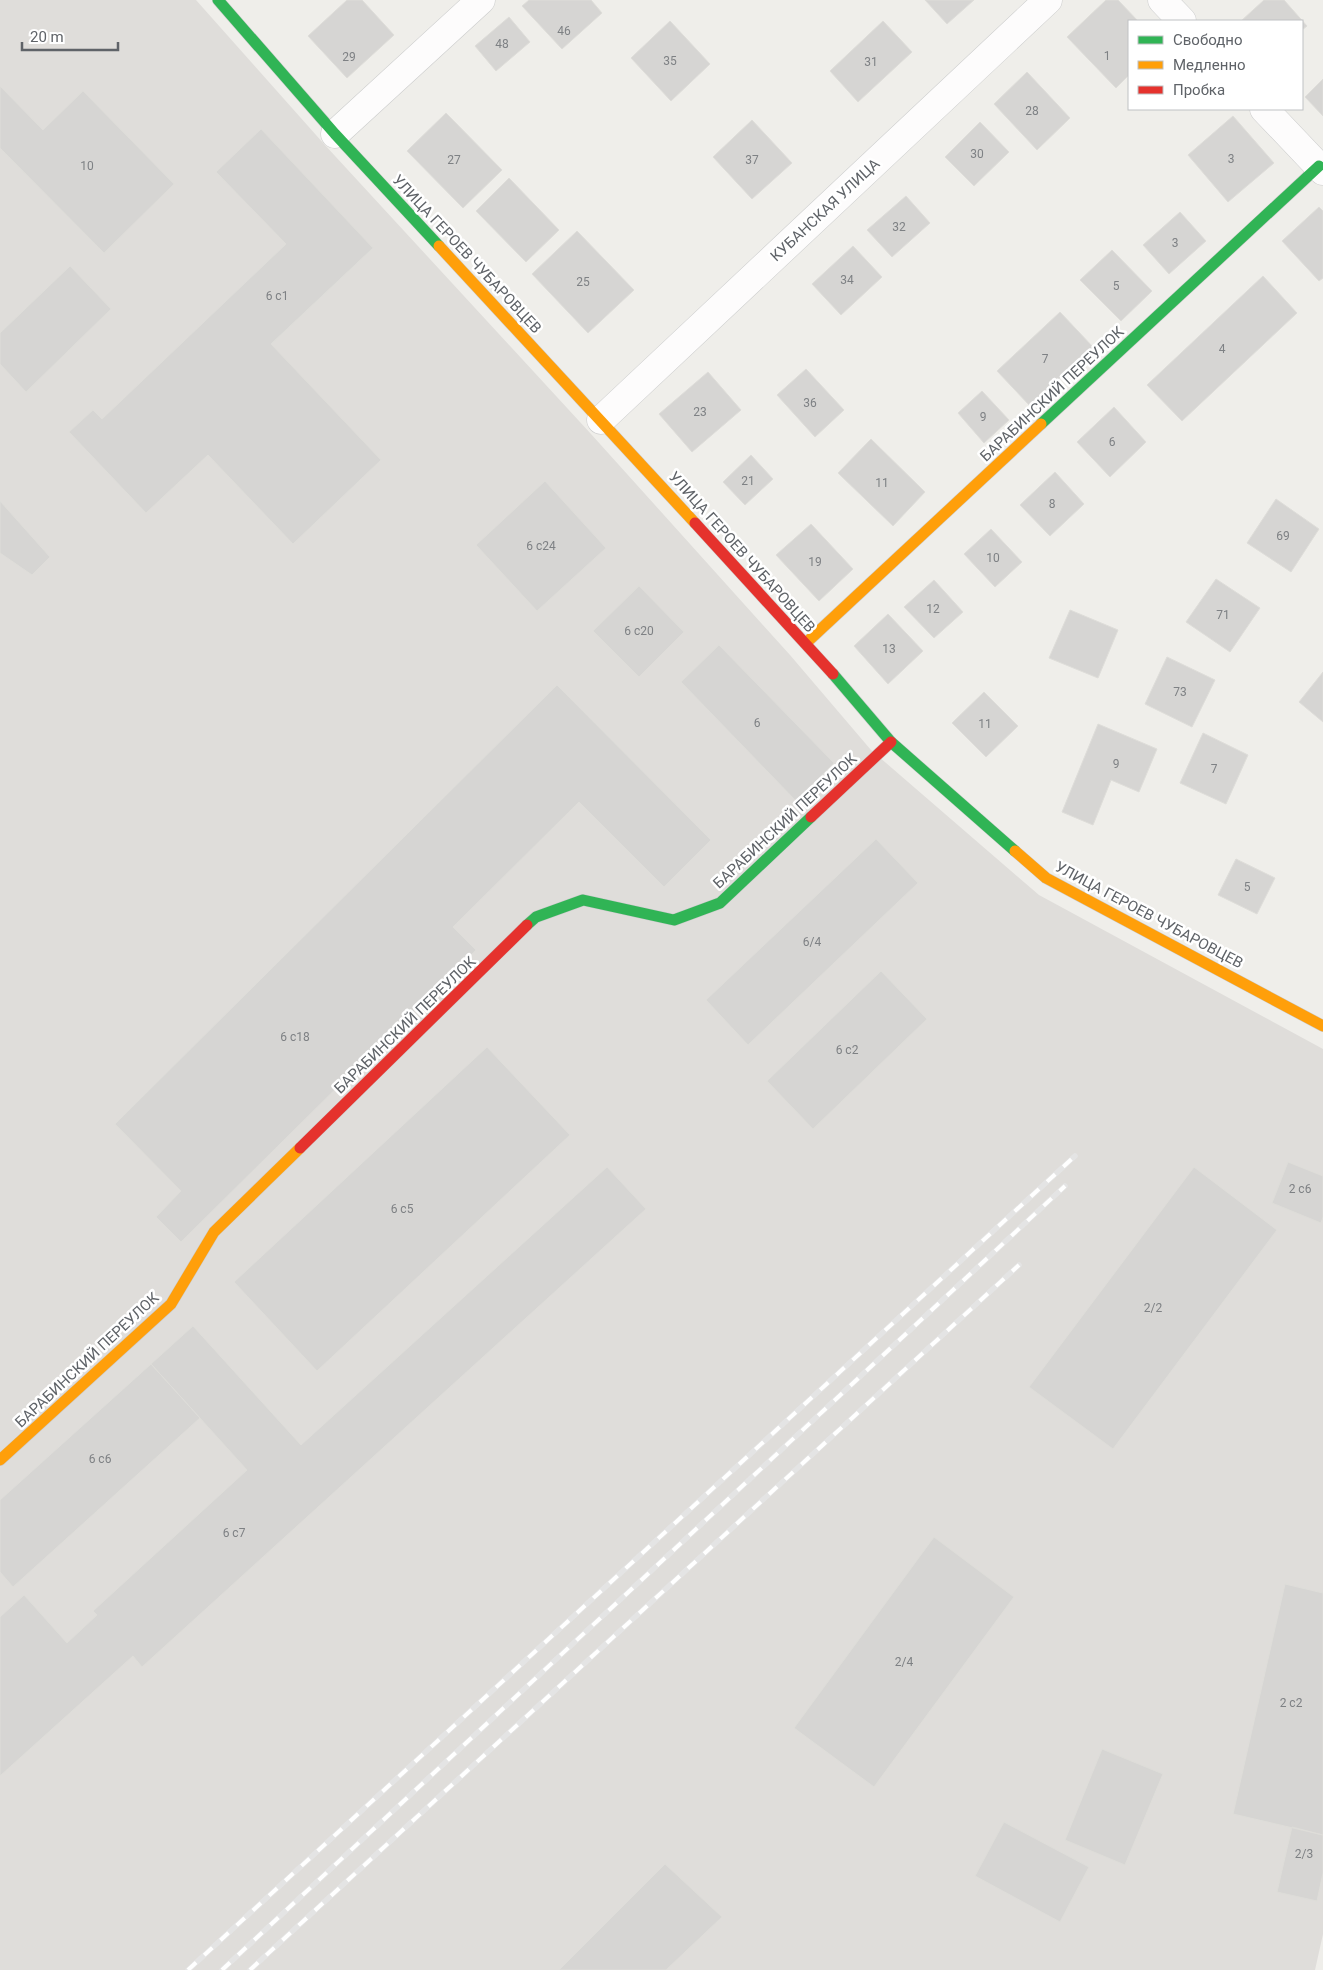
<svg xmlns="http://www.w3.org/2000/svg" width="1323" height="1970" font-family="Roboto,sans-serif">
  <style>
    .industrial { fill: #dfddda }
    .building { fill: #d6d5d3; stroke: #deddd9 }
    .lines { fill: none; stroke-linecap: round; stroke-linejoin: round }
    .street-casing { stroke: #cbcccc; stroke-width: 29 }
    .fast-casing { stroke: #cacacb; stroke-width: 12 }
    .slow-casing { stroke: #cacacb; stroke-width: 12 }
    .jam-casing { stroke: #cacacb; stroke-width: 12 }
    .street { stroke: #fdfcfc; stroke-width: 28 }
    .fast { stroke: #30b455; stroke-width: 11 }
    .slow { stroke: #ff9f0a; stroke-width: 11 }
    .jam { stroke: #e5322d; stroke-width: 11 }
    .rail-casing { stroke: #e4e4e4; stroke-width: 5.5 }
    .rail { stroke: #fff; stroke-width: 4; stroke-dasharray: 11; stroke-linecap: butt }
    .labels { text-anchor: middle; dominant-baseline: central; stroke-width: 5; stroke-linejoin: round; paint-order: stroke }
    .number-label { font-size: 12px; fill: #7e8184 }
    .street-label { font-size: 15px; fill: #5f6368; stroke: #fff }
  </style>
  <rect width="100%" height="100%" fill="#efeeea"/>
  <!-- industrial -->
  <path class="industrial" d="M0,0H196L324,144L591,434L790,655L871,750L1039,895L1323,1049V1934L1315,1970H0Z"/>
  <!-- building -->
  <path class="building" d="M347,0H362L394,35L347,78L308,36Z
    M529,0H591L602,13L562,49L522,6Z
    M925,0H974L947,24Z
    M1106,0H1118L1138,21H1129V75L1116,88L1067,37Z
    M1264,0H1284L1307,26L1302,30V21H1241Z
    M509,17L530,42L496,71L475,46Z
    M670,21L710,64L671,101L631,58Z
    M883,21L912,52L858,102L830,71Z
    M1027,72L1070,118L1037,150L994,104Z
    M1323,79V116L1305,97Z
    M0,86L43,130L83,91L174,184L104,253L0,148Z
    M446,113L502,170L463,208L407,151Z
    M1233,116L1274,163L1228,202L1188,155Z
    M752,120L792,163L752,199L713,157Z
    M980,122L1009,152L974,186L945,157Z
    M261,129L373,248L271,344L381,460L293,544L208,455L146,513L69,432L93,410L102,419L286,244L216,172Z
    M509,178L559,230L526,262L476,211Z
    M906,196L930,223L892,257L867,230Z
    M1319,207L1323,211V278L1319,281L1282,241Z
    M1180,212L1206,241L1169,274L1143,245Z
    M577,231L634,290L588,333L532,274Z
    M853,246L882,277L841,315L812,284Z
    M1112,250L1152,291L1121,321L1080,280Z
    M70,266L111,309L26,392L0,364V333Z
    M1263,276L1297,313L1182,421L1147,385Z
    M1060,312L1093,347L1030,406L997,371Z
    M806,369L844,410L815,437L777,395Z
    M708,372L741,410L692,452L659,414Z
    M982,391L1009,420L984,443L958,413Z
    M1114,407L1146,442L1110,477L1077,442Z
    M871,439L925,492L893,526L838,473Z
    M751,455L773,479L745,505L723,482Z
    M1055,472L1084,504L1050,536L1020,505Z
    M545,481L606,548L537,611L476,545Z
    M1276,499L1319,529L1291,572L1247,543Z
    M0,501L50,557L32,575L0,553Z
    M811,524L853,569L819,601L776,555Z
    M991,529L1022,562L995,587L964,554Z
    M1216,579L1260,608L1230,652L1186,622Z
    M934,580L963,612L934,638L904,607Z
    M639,586L684,632L639,677L593,631Z
    M1070,610L1118,630L1098,678L1049,658Z
    M888,614L923,651L888,684L854,646Z
    M719,645L834,763L796,801L681,682Z
    M1167,657L1215,680L1192,727L1145,704Z
    M1323,672V722L1299,702Z
    M557,685L711,840L664,887L579,802L453,927L476,950L181,1242L156,1217L181,1191L115,1124Z
    M984,692L1018,726L986,757L952,723Z
    M1098,724L1157,749L1139,792L1111,780L1093,825L1062,812Z
    M1203,733L1248,755L1226,804L1180,783Z
    M876,839L918,883L748,1045L706,1000Z
    M1236,859L1275,878L1257,914L1218,895Z
    M881,971L927,1019L813,1129L767,1081Z
    M487,1047L570,1135L317,1371L234,1282Z
    M1288,1162L1323,1176V1217L1321,1223L1272,1203Z
    M607,1167L646,1209L142,1667L133,1656L0,1776V1617L24,1595L67,1643L97,1615L93,1611L247,1470L151,1364L193,1326L301,1445Z
    M1194,1167L1277,1230L1113,1449L1029,1387Z
    M151,1364L200,1418L13,1587L0,1572V1500Z
    M934,1537L1014,1597L874,1787L794,1728Z
    M1285,1584L1323,1593V1835L1233,1814Z
    M1102,1749L1163,1774L1125,1865L1065,1840Z
    M1004,1822L1089,1867L1060,1922L975,1876Z
    M1292,1827L1323,1835V1873L1317,1901L1277,1892Z
    M665,1864L722,1917L666,1970H559Z"/>
  <g class="lines">
    <!-- street casing -->
    <g class="street-casing">
      <path id="street" d="M1162,0L1182,21
        M1264,109L1323,171
        M335,134L481,0
        M601,420L1048,0"/>
    </g>
    <!-- fast casing -->
    <g class="fast-casing">
      <path id="fast" d="M218,0L335,134L439,246
        M1041,424L1319,166
        M833,674L891,742L1015,851
        M527,925L536,917L583,900L674,920L720,903L811,817"/>
    </g>
    <!-- slow casing -->
    <g class="slow-casing">
      <path id="slow" d="M439,246L695,523
        M806,643L1041,424
        M1015,851L1046,878L1323,1026
        M0,1460L171,1304L214,1232L300,1148"/>
    </g>
    <!-- jam casing -->
    <g class="jam-casing">
      <path id="jam" d="M695,523L833,674
        M811,817L891,742
        M300,1148L527,925"/>
    </g>
    <!-- street -->
    <use href="#street" class="street"/>
    <!-- fast -->
    <use href="#fast" class="fast"/>
    <!-- slow -->
    <use href="#slow" class="slow"/>
    <!-- jam -->
    <use href="#jam" class="jam"/>
    <!-- rail casing -->
    <g class="rail-casing">
      <path id="rail" d="M188,1970L1075,1156
        M222,1970L1065,1186
        M250,1970L1019,1265"/>
    </g>
    <!-- rail -->
    <use href="#rail" class="rail"/>
  </g>
  <g class="labels">
    <!-- number labels -->
    <g class="number-label">
      <text x="564" y="31">46</text>
      <text x="502" y="44">48</text>
      <text x="1107" y="56">1</text>
      <text x="349" y="57">29</text>
      <text x="670" y="61">35</text>
      <text x="871" y="62">31</text>
      <text x="1032" y="111">28</text>
      <text x="977" y="154">30</text>
      <text x="1231" y="159">3</text>
      <text x="454" y="160">27</text>
      <text x="752" y="160">37</text>
      <text x="87" y="166">10</text>
      <text x="899" y="227">32</text>
      <text x="1175" y="243">3</text>
      <text x="847" y="280">34</text>
      <text x="583" y="282">25</text>
      <text x="1116" y="286">5</text>
      <text x="277" y="296">6 с1</text>
      <text x="1222" y="349">4</text>
      <text x="1045" y="359">7</text>
      <text x="810" y="403">36</text>
      <text x="700" y="412">23</text>
      <text x="983" y="417">9</text>
      <text x="1112" y="442">6</text>
      <text x="748" y="481">21</text>
      <text x="882" y="483">11</text>
      <text x="1052" y="504">8</text>
      <text x="1283" y="536">69</text>
      <text x="541" y="546">6 с24</text>
      <text x="993" y="558">10</text>
      <text x="815" y="562">19</text>
      <text x="933" y="609">12</text>
      <text x="1223" y="615">71</text>
      <text x="639" y="631">6 с20</text>
      <text x="889" y="649">13</text>
      <text x="1180" y="692">73</text>
      <text x="757" y="723">6</text>
      <text x="985" y="724">11</text>
      <text x="1116" y="764">9</text>
      <text x="1214" y="769">7</text>
      <text x="1247" y="887">5</text>
      <text x="812" y="942">6/4</text>
      <text x="295" y="1037">6 с18</text>
      <text x="847" y="1050">6 с2</text>
      <text x="1300" y="1189">2 с6</text>
      <text x="402" y="1209">6 с5</text>
      <text x="1153" y="1308">2/2</text>
      <text x="100" y="1459">6 с6</text>
      <text x="234" y="1533">6 с7</text>
      <text x="904" y="1662">2/4</text>
      <text x="1291" y="1703">2 с2</text>
      <text x="1304" y="1854">2/3</text>
    </g>
    <!-- street labels -->
    <g class="street-label">
      <text transform="translate(825 210) rotate(-43)">КУБАНСКАЯ УЛИЦА</text>
      <text transform="translate(467 254) rotate(47)">УЛИЦА ГЕРОЕВ ЧУБАРОВЦЕВ</text>
      <text transform="translate(1052 394) rotate(-43)">БАРАБИНСКИЙ ПЕРЕУЛОК</text>
      <text transform="translate(742 552) rotate(48)">УЛИЦА ГЕРОЕВ ЧУБАРОВЦЕВ</text>
      <text transform="translate(785 821) rotate(-43)">БАРАБИНСКИЙ ПЕРЕУЛОК</text>
      <text transform="translate(1149 915) rotate(28)">УЛИЦА ГЕРОЕВ ЧУБАРОВЦЕВ</text>
      <text transform="translate(405 1025) rotate(-44)">БАРАБИНСКИЙ ПЕРЕУЛОК</text>
      <text transform="translate(87 1360) rotate(-43)">БАРАБИНСКИЙ ПЕРЕУЛОК</text>
    </g>
  </g>
  <!-- legend -->
  <rect x="1128" y="20" width="175" height="90" fill="#ffffff" stroke="#bfc1c3"/>
  <rect x="1138" y="36" width="25" height="8" fill="#30b455" stroke="#bfc1c3"/>
  <text x="1173" y="45" font-size="15" fill="#5f6368">Свободно</text>
  <rect x="1138" y="61" width="25" height="8" fill="#ff9f0a" stroke="#bfc1c3"/>
  <text x="1173" y="70" font-size="15" fill="#5f6368">Медленно</text>
  <rect x="1138" y="86" width="25" height="8" fill="#e5322d" stroke="#bfc1c3"/>
  <text x="1173" y="95" font-size="15" fill="#5f6368">Пробка</text>
  <!-- scale -->
  <path d="M22 42v8h96v-8" fill="none" stroke="#5f6368" stroke-width="2.5"/>
  <text x="30" y="42" font-size="15" fill="#5f6368" stroke="#ffffff" stroke-width="4" paint-order="stroke">20 m</text>
</svg>
